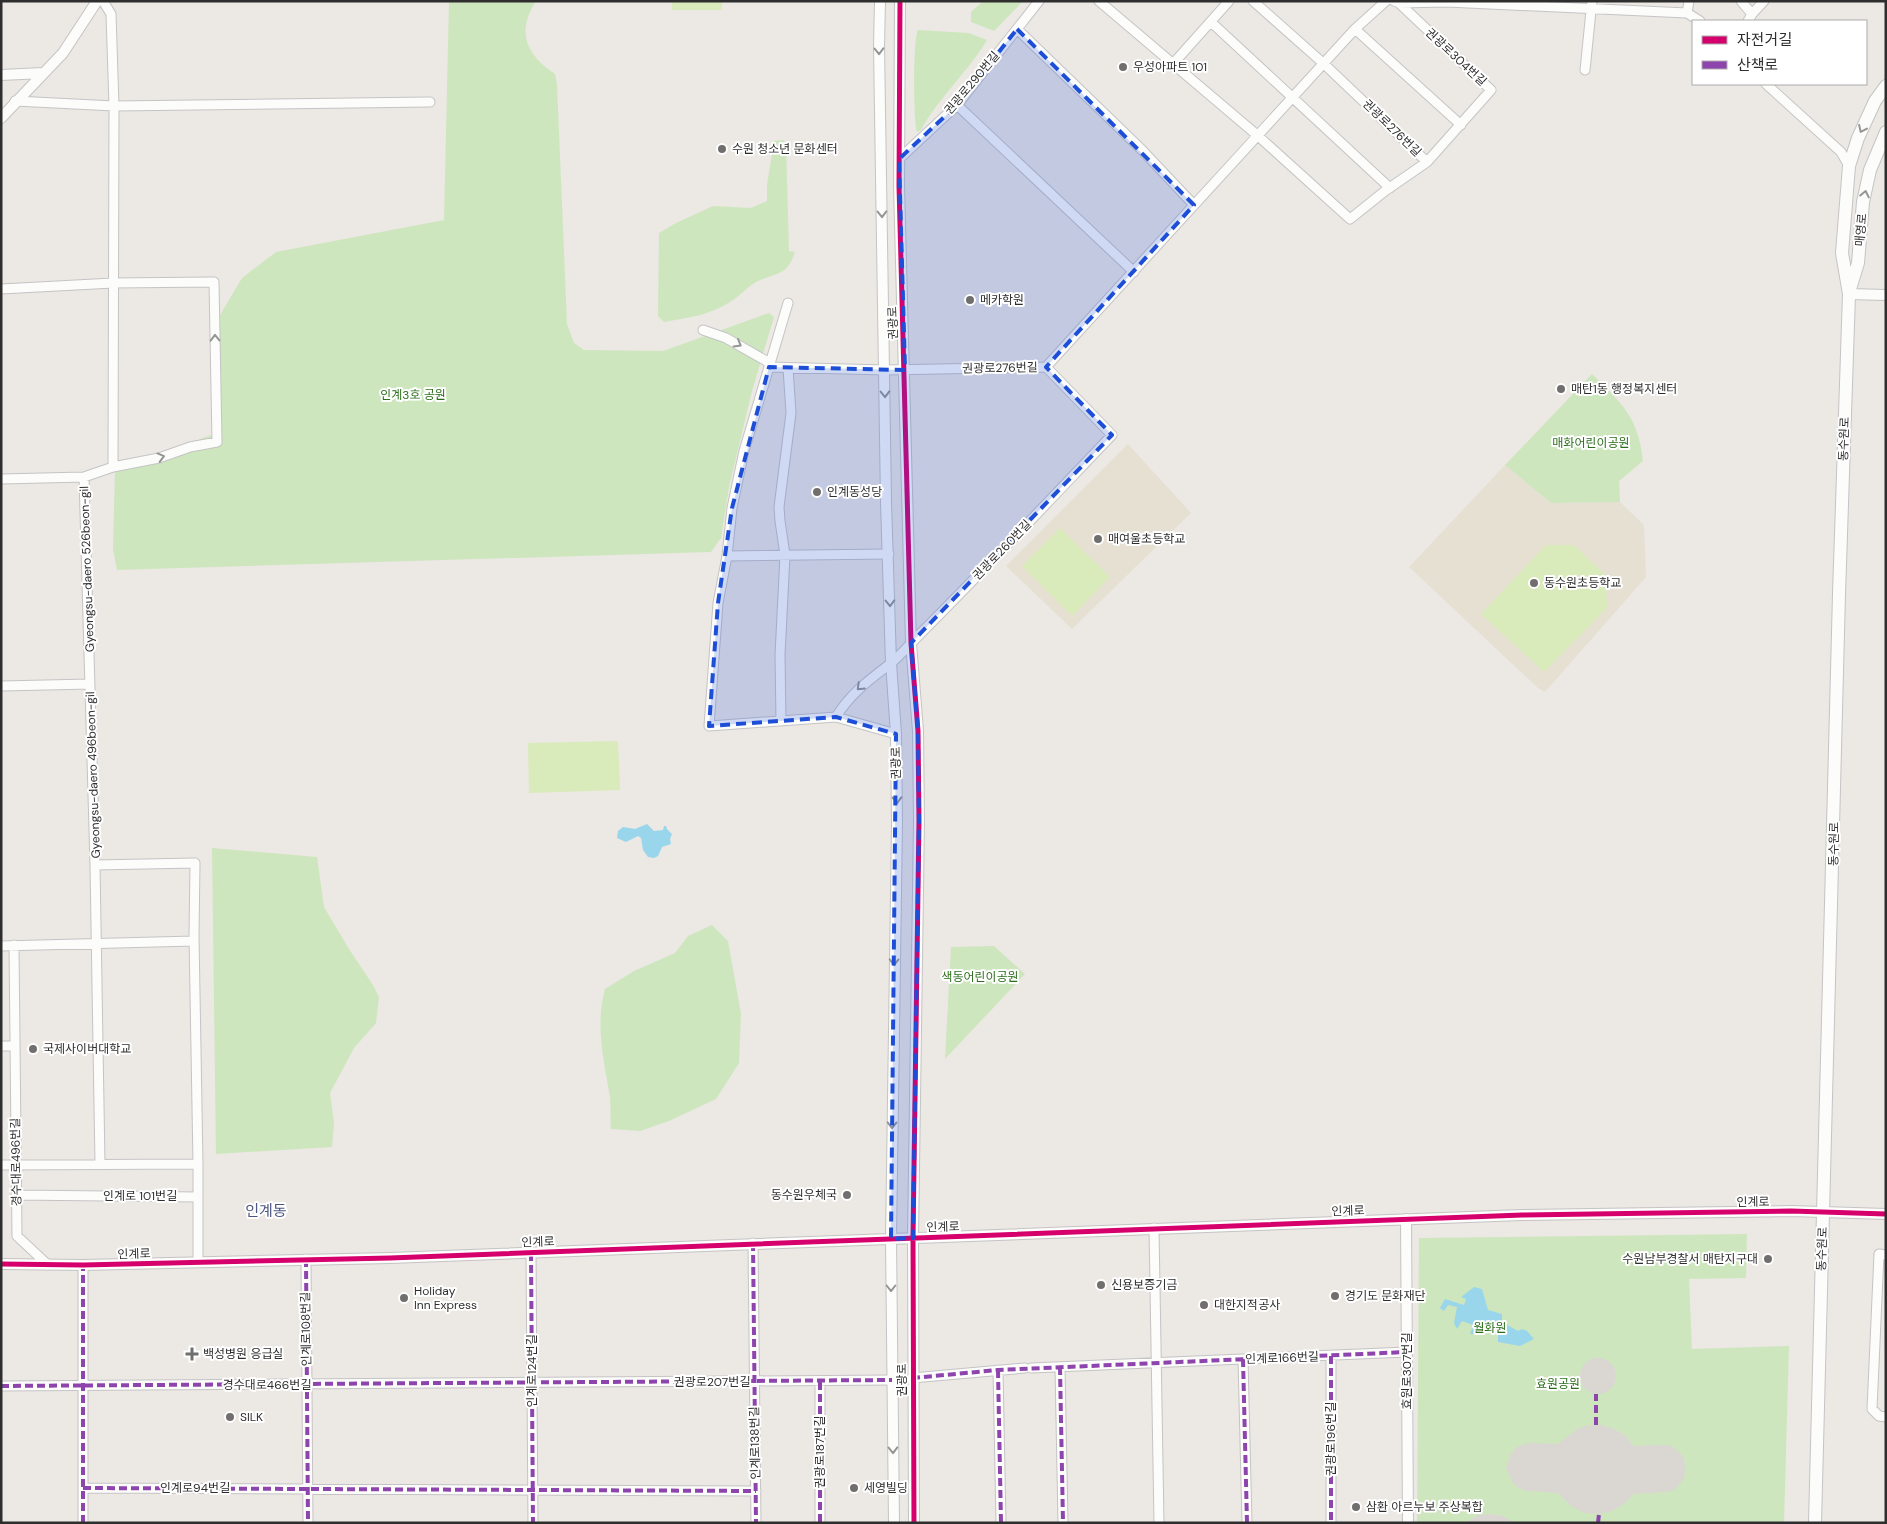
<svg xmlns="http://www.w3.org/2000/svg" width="1887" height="1524" font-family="'DM Sans','Noto Sans KR',sans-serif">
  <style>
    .education { fill: #e6e0d3 }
    .green { fill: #cee6be }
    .pitch { fill: #d9eabb }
    .plaza { fill: #dad6d2 }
    .water { fill: #99d6ec }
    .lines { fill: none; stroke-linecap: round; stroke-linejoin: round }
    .minor-casing { stroke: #c5c4c5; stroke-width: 11 }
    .tertiary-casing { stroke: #c5c4c5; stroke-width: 12 }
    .secondary-casing { stroke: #c5c4c5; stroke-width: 14 }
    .minor { stroke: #fcfcfb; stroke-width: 9 }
    .tertiary { stroke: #fcfcfb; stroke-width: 10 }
    .secondary { stroke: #fcfcfb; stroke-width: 12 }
    .quiet { stroke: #8e44ad; stroke-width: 4; stroke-dasharray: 8 4; stroke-linecap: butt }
    .cycleway-casing { stroke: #fff; stroke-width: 8 }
    .cycleway { stroke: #d6006c; stroke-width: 5 }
    .oneway { stroke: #959594 }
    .marked { fill: #1d4ed8; fill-opacity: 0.2; stroke: #1d4ed8; stroke-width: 4; stroke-dasharray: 10 6; stroke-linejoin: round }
    .poi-dot { fill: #706f6e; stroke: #fff; stroke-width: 2 }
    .labels { text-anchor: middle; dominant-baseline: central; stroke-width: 4; stroke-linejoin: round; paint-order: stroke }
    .street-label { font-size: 12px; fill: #2e2e2e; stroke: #fff }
    .poi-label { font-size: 12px; fill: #2e2e2e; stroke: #fff; text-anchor: start }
    .park-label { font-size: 12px; fill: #2c6e1b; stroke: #fff }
    .quarter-label { font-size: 15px; fill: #4d5680; stroke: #fff }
  </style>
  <rect width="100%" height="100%" fill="#ece8e4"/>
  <!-- education -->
  <path class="education" d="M1128,444L1191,513L1072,629L1006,566Z
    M1505,465L1551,503L1620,502L1644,525L1646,577L1545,692L1538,688L1409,567Z"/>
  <!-- green -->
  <path class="green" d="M449,1H536C516,32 526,55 555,74L557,84L567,324L574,343L584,350L663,351L769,313L774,317L752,391L729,487L721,538L711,552L117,570L113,549L115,470L217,433L213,327L242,278L276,252L444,220Z
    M983,1H1023L994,31L971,22V12Z
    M918,30L969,33L987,40C968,72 939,97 921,130L917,132C913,121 913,38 918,30Z
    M784,140L786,145L789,251L795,252C787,276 778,272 758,281C748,286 740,296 730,302C710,315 687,318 664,322L658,316L659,233L676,223L713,206L751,208L767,201V185L774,141Z
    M1592,374C1622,404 1638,416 1643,461L1619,481L1620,502L1551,503L1505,465Z
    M212,848L317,857L324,907L349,949L373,985L379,997L376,1023L354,1048L330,1093L334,1123L332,1147L216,1154Z
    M712,925L728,941L741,1014L739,1063L716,1099L669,1121L640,1131L611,1129C610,1118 611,1108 610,1097C604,1061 595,1025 605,989L634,971L675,953L688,936Z
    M994,946L1025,974L945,1059L951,947Z
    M1747,1234L1746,1278L1689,1279L1692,1349L1789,1346L1784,1523H1417L1419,1238Z"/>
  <!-- pitch -->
  <path class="pitch" d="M672,1H722V10H672Z
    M1060,528L1110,577L1072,616L1022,566Z
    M1546,545H1574L1606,576L1607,608L1544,672L1481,614Z
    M618,741L620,790L529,793L528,743Z"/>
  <!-- plaza -->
  <path class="plaza" d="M1580 1376a18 18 0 1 1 36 0a18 18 0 1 1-36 0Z
    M1589,1425H1602L1614,1429L1625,1435L1634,1446L1664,1445L1672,1446L1683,1456L1686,1467L1684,1479L1674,1490L1667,1492L1634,1494L1624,1504L1612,1511L1599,1514L1585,1513L1572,1507L1558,1493L1527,1491L1519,1488L1513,1483L1506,1468L1511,1453L1517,1447L1525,1444L1532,1443L1558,1444L1577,1429Z
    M1491,1514L1503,1516L1514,1523H1466L1478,1515Z"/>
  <!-- water -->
  <path class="water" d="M647,824L654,831L663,830L664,826H666L667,829L672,834L670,839L671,844L662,847L658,856L654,858L648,857L643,850L641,838L638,836L626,842L617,838L618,831L623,827L635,829Z
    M1474,1287L1482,1289L1488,1310L1502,1314V1322L1518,1331L1522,1329L1527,1331L1534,1339L1520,1346L1498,1342V1327L1482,1323L1480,1334H1470L1473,1325L1462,1321L1457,1329L1454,1323L1457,1307L1448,1305L1444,1311L1440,1308L1445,1299L1464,1305L1466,1299L1461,1297Z"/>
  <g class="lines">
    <!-- minor casing -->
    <g class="minor-casing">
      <path id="minor" d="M1099,1L1257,135L1350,219L1385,191L1427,162L1491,90L1399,3L1394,1
        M1253,1L1323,63L1427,162
        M1741,1L1752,14
        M1399,3L1447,2L1687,13L1700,21
        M1687,13L1689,1
        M1748,21L1752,14L1764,1
        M1211,22L1390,188
        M1017,29L1142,150L1194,205
        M1355,29L1461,125
        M1172,65L1229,1
        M1585,70L1592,1
        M1766,84L1841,152L1849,166
        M15,101L114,106L430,102
        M957,105L1134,272
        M899,159L957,105L1039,1
        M1,289L113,283L214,282L217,442L190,447L159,458L113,467
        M788,303L744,451L732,508L727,556L718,603L709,726L836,717L896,734
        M703,330L726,338L770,363
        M769,367L885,370L1046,367L1355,29L1386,1
        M84,477L113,467L114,106L111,14L103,1
        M1,479L84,477L95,865
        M727,556L889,554
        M1,686L90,684
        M836,717C850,694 869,680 890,664C900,656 910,644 919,635C985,569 1048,502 1112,435L1046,367
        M781,721L780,655L785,555L780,521L779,507L791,413L788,368
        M14,945L17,1236L48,1265
        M1,946L194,941
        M1,1046H15
        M100,1164L95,865L195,863L194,936L198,1164
        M1,1165L198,1164V1197
        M16,1195L198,1197V1262
        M1154,1228L1159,1523
        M753,1243L756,1523
        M531,1253L533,1523
        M1886,1255L1879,1254L1872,1409L1879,1416L1886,1417
        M306,1259L308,1523
        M1331,1356V1523
        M1243,1359L1247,1523
        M1060,1367L1063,1523
        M1031,1368L1407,1352
        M998,1370L1001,1523
        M912,1378L1025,1368
        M820,1382V1523
        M1,1386L892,1380
        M83,1488L756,1491
        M83,1523V1265"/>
    </g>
    <!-- tertiary casing -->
    <g class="tertiary-casing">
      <path id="tertiary" d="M880,1L879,46L886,502L891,663L896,734L897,823L891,1239L894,1523
        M900,1L899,186L911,643L918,731L919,821L913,1238L914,1523
        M1,75L43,73
        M1,118L63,53L97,1
        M1849,294L1886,295
        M1406,1219L1408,1523
        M1,1264L83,1265L390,1258L1522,1215L1791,1211L1886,1214"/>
    </g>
    <!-- secondary casing -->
    <g class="secondary-casing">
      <path id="secondary" d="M1850,289L1858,263L1863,202L1870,170L1886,132
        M1815,1523L1839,594L1849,294L1842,253L1849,166L1858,138L1875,101L1886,86"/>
    </g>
    <!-- minor -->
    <use href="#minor" class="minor"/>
    <!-- tertiary -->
    <use href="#tertiary" class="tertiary"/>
    <!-- secondary -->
    <use href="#secondary" class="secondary"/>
    <!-- quiet -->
    <path class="quiet" d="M753,1243L756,1523
      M531,1253L533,1523
      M306,1259L308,1523
      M1331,1356V1523
      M1243,1359L1247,1523
      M1060,1367L1063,1523
      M998,1370L1001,1523
      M912,1378L998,1370L1407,1352
      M820,1382V1523
      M1,1386L892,1380
      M1596,1425V1394
      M83,1488L756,1491
      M83,1523V1265
      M1598,1523L1599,1514"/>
    <!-- cycleway casing -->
    <g class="cycleway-casing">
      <path id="cycleway" d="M900,1L899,186L911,643L918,731L919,821L913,1238L914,1523
        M1,1264L83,1265L390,1258L1522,1215L1791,1211L1886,1214"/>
    </g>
    <!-- cycleway -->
    <use href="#cycleway" class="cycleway"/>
  </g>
  <!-- one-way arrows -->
  <defs><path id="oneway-chevron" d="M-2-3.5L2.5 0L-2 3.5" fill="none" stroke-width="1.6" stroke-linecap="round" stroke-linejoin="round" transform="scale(1.25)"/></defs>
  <g class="oneway">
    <use href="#oneway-chevron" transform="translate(879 51) rotate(89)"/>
    <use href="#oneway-chevron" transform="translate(1862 129) rotate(115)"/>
    <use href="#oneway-chevron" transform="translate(1865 194) rotate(-78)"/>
    <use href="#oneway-chevron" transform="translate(882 214) rotate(89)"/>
    <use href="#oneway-chevron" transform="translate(215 338) rotate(-91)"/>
    <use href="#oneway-chevron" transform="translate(738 344) rotate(30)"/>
    <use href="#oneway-chevron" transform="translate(885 394) rotate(89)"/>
    <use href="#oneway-chevron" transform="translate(161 457) rotate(-15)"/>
    <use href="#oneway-chevron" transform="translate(890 603) rotate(89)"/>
    <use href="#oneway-chevron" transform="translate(860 687) rotate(136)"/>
    <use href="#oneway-chevron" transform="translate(897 800) rotate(89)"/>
    <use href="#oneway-chevron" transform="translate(894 962) rotate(91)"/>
    <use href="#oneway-chevron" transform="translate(892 1125) rotate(91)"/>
    <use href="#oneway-chevron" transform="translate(891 1288) rotate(90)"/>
    <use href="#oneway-chevron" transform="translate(893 1450) rotate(89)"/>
  </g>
  <!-- marked area -->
  <path class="marked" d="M1017,29L1194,205L1046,367L1112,435L911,643L918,731L919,821L913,1238L891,1239L896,734L836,717L709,726L718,603L732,508L769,367L905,370L899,159L957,105Z"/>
  <!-- markers -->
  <g class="poi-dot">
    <circle cx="1123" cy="67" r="5"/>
    <circle cx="722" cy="149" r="5"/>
    <circle cx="970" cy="300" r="5"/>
    <circle cx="1561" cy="389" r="5"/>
    <circle cx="817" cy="492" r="5"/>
    <circle cx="1098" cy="539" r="5"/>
    <circle cx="1534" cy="583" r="5"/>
    <circle cx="33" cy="1049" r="5"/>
    <circle cx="847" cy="1195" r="5"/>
    <circle cx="1768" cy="1259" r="5"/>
    <circle cx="1101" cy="1285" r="5"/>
    <circle cx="1335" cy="1296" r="5"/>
    <circle cx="404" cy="1298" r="5"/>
    <circle cx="1204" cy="1305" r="5"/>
    <path d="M189.5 1346.5h5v5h5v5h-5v5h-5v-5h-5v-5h5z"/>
    <circle cx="230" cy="1417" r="5"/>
    <circle cx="854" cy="1488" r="5"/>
    <circle cx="1356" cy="1507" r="5"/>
  </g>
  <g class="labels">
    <!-- street labels -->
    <g class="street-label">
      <text transform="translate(1456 57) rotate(43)">권광로304번길</text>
      <text transform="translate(972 83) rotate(-50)">권광로290번길</text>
      <text transform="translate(1392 128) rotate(44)">권광로276번길</text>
      <text transform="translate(1861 230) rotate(-85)">매영로</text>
      <text transform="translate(893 323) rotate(-92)">권광로</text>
      <text transform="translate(1000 368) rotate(-1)">권광로276번길</text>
      <text transform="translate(1844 439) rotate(-88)">동수원로</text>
      <text transform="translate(1002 550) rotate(-46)">권광로260번길</text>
      <text transform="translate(87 569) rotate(-92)">Gyeongsu-daero 526beon-gil</text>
      <text transform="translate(896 763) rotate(-91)">권광로</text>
      <text transform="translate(93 775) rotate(-92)">Gyeongsu-daero 496beon-gil</text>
      <text transform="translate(1834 844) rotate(-89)">동수원로</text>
      <text transform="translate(16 1162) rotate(-91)">경수대로496번길</text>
      <text x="140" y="1196">인계로 101번길</text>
      <text transform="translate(1753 1202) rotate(-1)">인계로</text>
      <text transform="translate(1348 1211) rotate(-2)">인계로</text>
      <text transform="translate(943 1227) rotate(-2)">인계로</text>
      <text transform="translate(538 1242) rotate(-2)">인계로</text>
      <text transform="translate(1822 1249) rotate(-88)">동수원로</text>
      <text transform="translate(134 1254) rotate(-2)">인계로</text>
      <text transform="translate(306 1329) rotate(-91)">인계로108번길</text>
      <text transform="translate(1282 1358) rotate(-2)">인계로166번길</text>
      <text transform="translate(532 1371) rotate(-90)">인계로124번길</text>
      <text transform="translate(1407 1371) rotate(-90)">효원로307번길</text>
      <text transform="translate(902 1380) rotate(-90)">권광로</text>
      <text x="712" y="1382">권광로207번길</text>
      <text x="267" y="1385">경수대로466번길</text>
      <text transform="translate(1331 1439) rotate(-90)">권광로196번길</text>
      <text transform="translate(755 1443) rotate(-91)">인계로138번길</text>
      <text transform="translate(820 1452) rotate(-90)">권광로187번길</text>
      <text x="195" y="1488">인계로94번길</text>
    </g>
    <!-- poi labels -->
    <g class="poi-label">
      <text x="1133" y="67">우성아파트 101</text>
      <text x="732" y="149">수원 청소년 문화센터</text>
      <text x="980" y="300">메카학원</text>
      <text x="1571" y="389">매탄1동 행정복지센터</text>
      <text x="827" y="492">인계동성당</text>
      <text x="1108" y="539">매여울초등학교</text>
      <text x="1544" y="583">동수원초등학교</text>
      <text x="43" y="1049">국제사이버대학교</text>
      <text x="837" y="1195" text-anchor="end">동수원우체국</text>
      <text x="1758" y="1259" text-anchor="end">수원남부경찰서 매탄지구대</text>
      <text x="1111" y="1285">신용보증기금</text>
      <text x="414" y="1291">Holiday<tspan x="414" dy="14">Inn Express</tspan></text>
      <text x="1345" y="1296">경기도 문화재단</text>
      <text x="1214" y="1305">대한지적공사</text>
      <text x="203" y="1354">백성병원 응급실</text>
      <text x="240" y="1417">SILK</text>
      <text x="864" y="1488">세영빌딩</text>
      <text x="1366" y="1507">삼환 아르누보 주상복합</text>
    </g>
    <!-- park labels -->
    <g class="park-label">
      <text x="413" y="395">인계3호 공원</text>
      <text x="1591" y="443">매화어린이공원</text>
      <text x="980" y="977">색동어린이공원</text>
      <text x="1490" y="1328">월화원</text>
      <text x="1558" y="1384">효원공원</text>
    </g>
    <!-- quarter labels -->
    <g class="quarter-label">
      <text x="266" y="1211">인계동</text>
    </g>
  </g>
  <!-- border -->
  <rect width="1887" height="1524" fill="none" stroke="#2e2e2e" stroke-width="5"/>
  <!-- legend -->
  <rect x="1692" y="20" width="175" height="65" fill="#ffffff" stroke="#ababab"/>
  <rect x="1702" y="36" width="25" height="8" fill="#d6006c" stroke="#ababab"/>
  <text x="1737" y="45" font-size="15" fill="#2e2e2e">자전거길</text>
  <rect x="1702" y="61" width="25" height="8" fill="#8e44ad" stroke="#ababab"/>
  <text x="1737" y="70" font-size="15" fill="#2e2e2e">산책로</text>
</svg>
